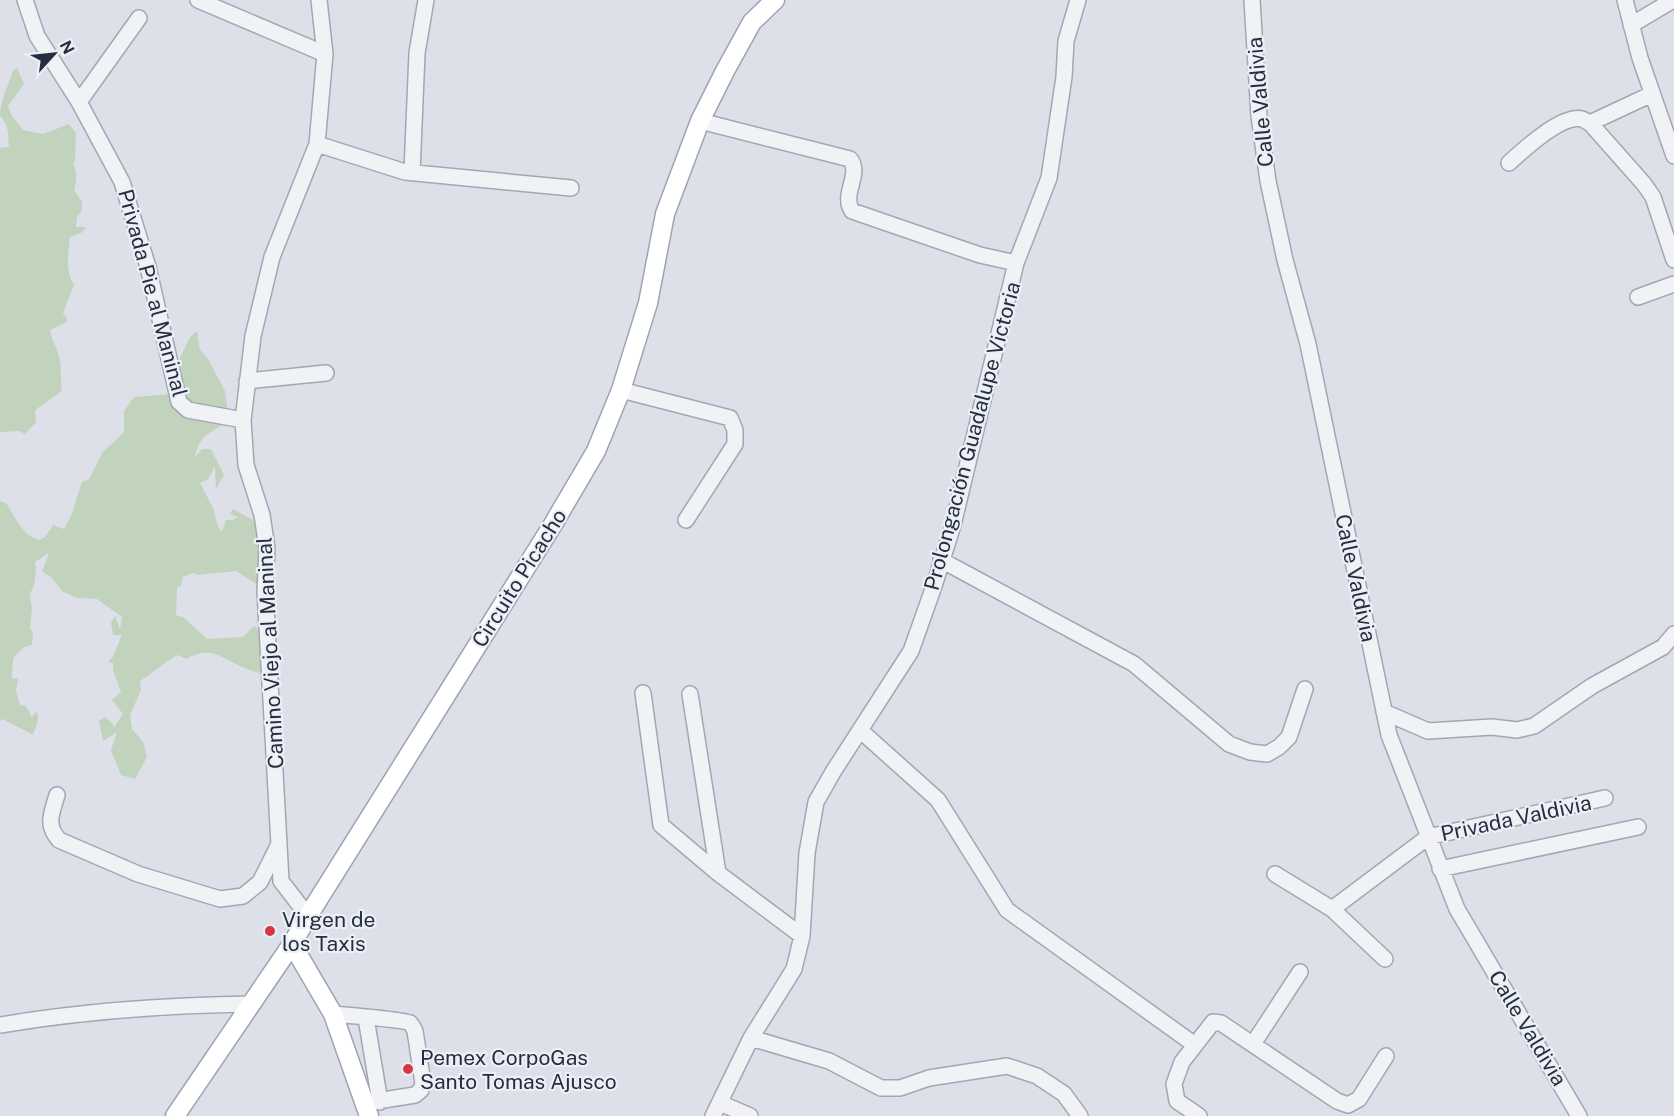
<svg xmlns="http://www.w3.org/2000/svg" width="1674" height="1116" font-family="'Public Sans',sans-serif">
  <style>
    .green { fill: #c1d3bd }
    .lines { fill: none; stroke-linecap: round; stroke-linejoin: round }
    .minor-casing { stroke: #a2a7b2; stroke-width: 18 }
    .major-casing { stroke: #9ba4b5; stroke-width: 21 }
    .minor { stroke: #f0f2f6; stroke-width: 15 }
    .major { stroke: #fff; stroke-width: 18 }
    .poi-dot { fill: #d93644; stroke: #ecf0f6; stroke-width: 2 }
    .labels { text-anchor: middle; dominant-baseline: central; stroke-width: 4.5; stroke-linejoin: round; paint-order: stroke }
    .street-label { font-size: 21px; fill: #252d40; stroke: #ecf0f6 }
    .poi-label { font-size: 21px; fill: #252d40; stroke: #ecf0f6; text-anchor: start }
  </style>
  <rect width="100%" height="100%" fill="#dde0e8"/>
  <!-- green -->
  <path class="green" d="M17,68L24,84L8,106L12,116L23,130L43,134L69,124L76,133L75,160L73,164C77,172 77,182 74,190L82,202V210L77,217L76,227H87L81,233L70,237C68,253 65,270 74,285L63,313L68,321L50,330C52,342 57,347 59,357C62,368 60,379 62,391L35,410L36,422L25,434L19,431L0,432V148L9,147C8,139 9,129 5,123C5,122 0,116 0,115C0,100 10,83 13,70Z
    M197,331L200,350L207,357L225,391L227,407L224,424C209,432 197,440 195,457L202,449H211L224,475L216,489L215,467L208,479L200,483L213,508L218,526L222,532L226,520H233L238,517L230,514L233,509L260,524L266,578L274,595L236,571L198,575L193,573L183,577L181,586L177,588L176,615L183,617L207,639L243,637L254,626L270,639L279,675C268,675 255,673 245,668C223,659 211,644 186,659L178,655C167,660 152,674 140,681L141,690L130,715L132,729L143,742L147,757L135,779L121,775L111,750L117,732L103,741L99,721L105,717L111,722L114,727L123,714L112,700L121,692L113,670V663L108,662L113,656L122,635H113L111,623L115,616L120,629L122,617L97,599L77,598L62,591L51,577L42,571L49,553L35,562L36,570L34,585L30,594L32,609L30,628L33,633L32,645L24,647L13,658L12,678L18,679L16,691L20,705L26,706L32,717L37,711L38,720L33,735L3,719L0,721V501L6,503C16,518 21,534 39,540L45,537L53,525L64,529L71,516L82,482L89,479L102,453L124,432V411L134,397L169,394L172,367L162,366L168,360L176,366L190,337Z"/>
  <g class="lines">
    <!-- minor casing -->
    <g class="minor-casing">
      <path id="minor" d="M25,0L37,36L79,102L122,182L148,267L179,402L188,410L243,420
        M198,0L325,54
        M1252,0L1259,116L1268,181L1285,260L1308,344L1389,735L1457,909L1579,1116
        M1625,0L1640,58L1674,156
        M1631,25L1673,0
        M79,102L139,18
        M700,121L850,159C862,174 841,194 852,211L980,255L1016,263
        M1590,123L1652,94
        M317,144L405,172L571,188
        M1509,163C1523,150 1562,114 1582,119C1585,120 1587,122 1590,123L1644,184L1653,197L1674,260
        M412,172L417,53L426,0
        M1638,297L1674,284
        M247,381L326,373
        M621,390L730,418L735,430V444L686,520
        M941,560L1134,664L1229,744L1250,752L1267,754L1279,747L1289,737L1305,689
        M643,693L661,825L718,873L802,936
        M690,694L718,873
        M1384,712L1428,731L1492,727L1517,730L1534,726L1592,686L1663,647L1674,634
        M861,731L938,800L1007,910L1195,1045
        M57,795C52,813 45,824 59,840L138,874L220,899L243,896L260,882L278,846
        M1440,869L1638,827
        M1275,874L1332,909L1385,959
        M1332,909L1428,837L1605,798
        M308,916L281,881L265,591L267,548L262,515L246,465L243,420L253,336L272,257L317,144L325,54L319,0
        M333,1014C345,1015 405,1020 410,1023C411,1024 414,1029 415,1031L423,1083L421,1090L415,1095L364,1103
        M366,1018L380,1102
        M0,1025C84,1011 168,1005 253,1004
        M751,1038L829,1061L881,1088H900L929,1078L1007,1066L1037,1076L1064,1094L1080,1116
        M1253,1044L1300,972
        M720,1103L750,1116
        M713,1116L751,1038L794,969L802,936L807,853L816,802L833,772L911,651L934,586L953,525L1016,263L1049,178L1064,77L1066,41L1078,0
        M1199,1116L1177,1101L1174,1084L1182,1062L1213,1022L1221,1023L1337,1101L1348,1105L1359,1099L1386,1056"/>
    </g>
    <!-- major casing -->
    <g class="major-casing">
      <path id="major" d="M292,944L333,1014L369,1116
        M175,1116L292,944L308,916L552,526L596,451L621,390L648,303L665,214L700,121L725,71L752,22L775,0"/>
    </g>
    <!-- minor -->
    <use href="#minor" class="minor"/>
    <!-- major -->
    <use href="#major" class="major"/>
  </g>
  <!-- markers -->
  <g class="poi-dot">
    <circle cx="270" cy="931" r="6"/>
    <circle cx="408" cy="1069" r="6"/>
  </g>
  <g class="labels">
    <!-- street labels -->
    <g class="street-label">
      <text transform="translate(1260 102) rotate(-95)">Calle Valdivia</text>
      <text transform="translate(153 293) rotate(75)">Privada Pie al Maninal</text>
      <text transform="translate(972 436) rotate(-75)">Prolongación Guadalupe Victoria</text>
      <text transform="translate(519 578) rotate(-58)">Circuito Picacho</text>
      <text transform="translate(1356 578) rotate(78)">Calle Valdivia</text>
      <text transform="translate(270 653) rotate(-93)">Camino Viejo al Maninal</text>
      <text transform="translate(1516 818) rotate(-12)">Privada Valdivia</text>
      <text transform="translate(1528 1028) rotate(59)">Calle Valdivia</text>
    </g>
    <!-- poi labels -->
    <g class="poi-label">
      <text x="282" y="919">Virgen de<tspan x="282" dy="24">los Taxis</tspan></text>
      <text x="420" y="1057">Pemex CorpoGas<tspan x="420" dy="24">Santo Tomas Ajusco</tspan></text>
    </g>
  </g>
  <!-- north arrow -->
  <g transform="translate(54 54) rotate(63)" stroke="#ecf0f6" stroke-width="4.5" paint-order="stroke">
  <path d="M0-4.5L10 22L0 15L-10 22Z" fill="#252d40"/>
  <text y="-9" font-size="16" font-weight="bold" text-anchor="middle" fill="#252d40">N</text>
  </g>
</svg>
